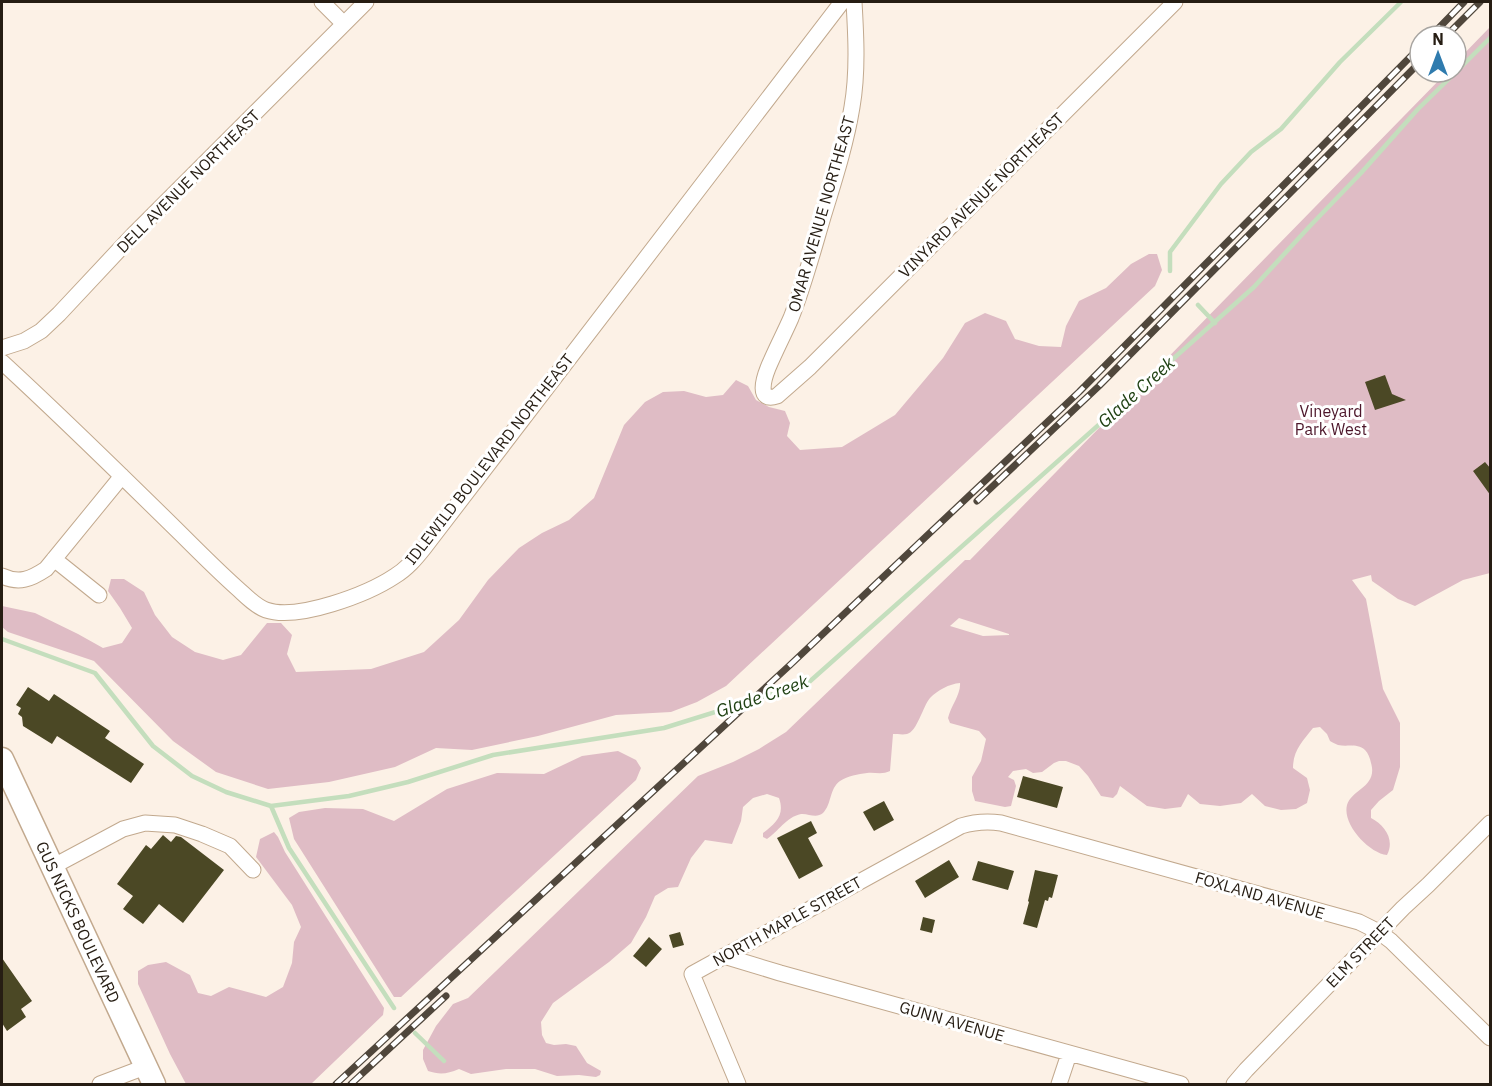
<svg xmlns="http://www.w3.org/2000/svg" width="1492" height="1086" font-family="'IBM Plex Sans',sans-serif">
  <style>
    .green { fill: #dfbcc5; fill-rule: evenodd }
    .lines { fill: none; stroke-linecap: round; stroke-linejoin: round }
    .stream { stroke: #c4debd; stroke-width: 4.5 }
    .building { fill: #4b4825 }
    .minor-casing { stroke: #c2a98e; stroke-width: 17 }
    .primary-casing { stroke: #c2a98e; stroke-width: 25 }
    .minor { stroke: #fff; stroke-width: 15 }
    .primary { stroke: #fff; stroke-width: 22 }
    .rail-casing { stroke: #50473c; stroke-width: 7 }
    .rail { stroke: #fff; stroke-width: 4.5; stroke-dasharray: 14; stroke-linecap: butt }
    .labels { text-anchor: middle; dominant-baseline: central; stroke-width: 6; stroke-linejoin: round; paint-order: stroke }
    .street-label { font-size: 16px; fill: #261d13; stroke: #fff }
    .park-label { font-size: 16px; fill: #4c162a; stroke: #fff }
    .water-label { font-size: 18px; font-style: italic; fill: #1f4113; stroke: #fff }
  </style>
  <rect width="100%" height="100%" fill="#fcf1e6"/>
  <!-- green -->
  <path class="green" d="M1490,27V573L1463,580L1415,606L1398,599L1372,581L1371,575L1352,580L1366,599L1383,689L1400,723V767L1393,790L1379,801L1371,810V818C1385,825 1395,840 1387,855C1369,853 1342,824 1347,805C1352,789 1378,787 1371,763C1370,758 1368,753 1365,750C1357,743 1347,747 1338,745C1335,744 1332,742 1330,741L1327,734L1320,727L1313,728C1303,741 1293,750 1293,768L1307,778L1310,790L1307,803L1296,809L1281,810L1265,806L1252,794L1241,803L1220,806L1200,804L1188,794L1181,807L1165,809L1147,806L1120,786L1117,794L1113,798L1101,796L1088,776L1079,766L1066,761H1059L1054,763L1042,772L1033,773L1026,769L1013,771L1008,777L1014,780L1016,786L1011,806L1005,807L975,801L972,791V777L981,761L986,739L979,731L950,723L948,718C951,706 961,694 960,683C949,684 938,690 930,698C923,706 917,732 907,734C903,735 897,734 893,734L890,771C882,775 875,772 867,773C858,774 848,776 840,781C829,789 832,804 823,813C816,819 808,813 801,814C786,817 778,832 767,839L763,837V833C776,823 785,815 779,798L767,794L753,798L743,807L741,821L732,844L705,840L691,858L678,887L668,888L655,896L646,917L631,943L609,962L553,1003L541,1022L542,1035L546,1043L554,1045L566,1044L576,1046L587,1063L601,1071L600,1075L596,1077L579,1075L557,1076L535,1069H506L471,1074L459,1069C447,1074 440,1075 428,1071L423,1059V1050L436,1026L453,1004L468,998L698,776L733,762L759,749L786,732L965,560H970L1447,72H1456V62ZM959,618L1009,634V635L983,636L950,626Z
    M1149,254H1157L1162,270L1155,286L726,686L697,702L671,712L616,715L538,736L472,750L436,748L395,767L329,782L268,789L216,772L173,741L94,661L8,632L2,627V606L35,613L78,634L103,648L122,643L132,628L120,608L108,591L111,579H124L144,592L155,615L172,637L195,652L223,660L241,655L267,623H281L292,635L287,654L296,672L371,669L424,652L459,620L488,580L519,548L542,533L569,520L594,498L624,425L645,402L663,392L684,391L706,397L723,395L736,380L748,386L756,400L769,407L785,411L790,423L787,436L800,450L842,447L895,415L943,358L965,323L985,313L1006,321L1015,339L1039,346L1061,347L1066,326L1079,301L1106,288L1131,264Z
    M618,751L636,760L641,768L636,780L401,997H394L294,839L289,818L299,812L325,808L363,809L394,821L447,789L497,773L544,774L582,756Z
    M274,832L278,837L285,852L384,1008L383,1015L311,1084H186L170,1054L138,984V971L148,965L166,962L190,975L198,993L211,996L229,987L266,997L283,987L292,963L294,942L301,927L292,905L256,857L260,839Z"/>
  <g class="lines">
    <!-- stream -->
    <path class="stream" d="M1456,72L1490,38
      M1170,271V252L1221,184L1251,152L1281,129L1340,62L1401,2
      M1198,305L1215,323
      M2,639L95,673L153,746L192,776L226,792L271,806L349,796L408,782L493,755L664,728L808,683L1254,287L1309,227L1361,173L1418,109L1456,72
      M271,806L289,848L394,1008
      M415,1033L444,1061"/>
  </g>
  <!-- building -->
  <path class="building" d="M1385,375L1392,394L1406,400L1375,410L1365,382Z
    M1485,462L1491,469V496L1473,471Z
    M28,687L49,701L54,694L110,731L105,738L144,764L131,783L57,736L52,744L23,726L22,717L18,714L21,708L16,705Z
    M1023,776L1063,787L1057,808L1017,797Z
    M884,801L894,820L874,831L863,812Z
    M811,821L817,833L808,838L823,866L799,879L777,838Z
    M163,835L171,842L176,836L181,837L224,870L183,923L159,904L143,924L123,909L133,896L117,884L146,845L151,849Z
    M949,860L959,877L925,898L915,881Z
    M978,861L1014,871L1008,890L972,880Z
    M1035,870L1058,875L1052,898L1049,897L1048,901L1045,900L1037,928L1023,924L1029,902L1028,901Z
    M923,917L935,920L932,933L920,930Z
    M680,932L684,945L673,948L669,935Z
    M649,937L662,949L646,967L633,956Z
    M2,958L32,1001L21,1009L26,1017L7,1031L2,1023Z"/>
  <g class="lines">
    <!-- minor casing -->
    <g class="minor-casing">
      <path id="minor" d="M322,2L344,24
        M854,2C856,36 858,72 852,107C846,144 834,181 823,217C813,251 804,285 791,318C784,334 775,351 768,368C764,378 756,403 777,396L810,367L1175,2
        M2,348L24,341L41,331L59,314L133,235L366,2
        M2,362C63,418 122,476 182,535C200,553 218,571 237,588C246,596 255,606 266,610C298,621 368,594 395,576C407,569 416,558 424,548L842,2
        M54,559L99,595
        M2,576C19,584 31,579 46,569L122,476
        M52,867L123,829L145,823L175,825L202,834L230,846L253,870
        M724,956L780,973L1181,1084
        M100,1084L145,1067
        M738,1084L692,974L961,826C974,822 987,821 1001,823L1359,922L1379,932L1391,941L1490,1038
        M1059,1084L1069,1054
        M1234,1084L1246,1070L1403,908L1428,885L1490,823"/>
    </g>
    <!-- primary casing -->
    <g class="primary-casing">
      <g id="primary">
        <path id="s1" d="M2,759L154,1084"/>
      </g>
    </g>
    <!-- minor -->
    <use href="#minor" class="minor"/>
    <!-- primary -->
    <use href="#primary" class="primary"/>
    <!-- rail casing -->
    <g class="rail-casing">
      <path id="rail" d="M1431,36L1464,2
        M1446,36L1480,2
        M977,501L1099,386L1420,62
        M336,1084L790,665L1079,392L1420,47
        M351,1084L446,996"/>
    </g>
    <!-- rail -->
    <use href="#rail" class="rail"/>
  </g>
  <g class="labels">
    <!-- street labels -->
    <g class="street-label">
      <text transform="translate(188 181) rotate(-45)">DELL AVENUE NORTHEAST</text>
      <text transform="translate(981 195) rotate(-45)">VINYARD AVENUE NORTHEAST</text>
      <text transform="translate(821 214) rotate(-74)">OMAR AVENUE NORTHEAST</text>
      <text transform="translate(489 459) rotate(-52)">IDLEWILD BOULEVARD NORTHEAST</text>
      <text transform="translate(1260 895) rotate(16)">FOXLAND AVENUE</text>
      <text transform="translate(787 921) rotate(-29)">NORTH MAPLE STREET</text>
      <text stroke="none"><textPath href="#s1" startOffset="180">GUS NICKS BOULEVARD</textPath></text>
      <text transform="translate(1360 952) rotate(-46)">ELM STREET</text>
      <text transform="translate(952 1021) rotate(16)">GUNN AVENUE</text>
    </g>
    <!-- park labels -->
    <g class="park-label">
      <text x="1331" y="411">Vineyard<tspan x="1331" dy="18">Park West</tspan></text>
    </g>
    <!-- water labels -->
    <g class="water-label">
      <text transform="translate(1136 392) rotate(-42)">Glade Creek</text>
      <text transform="translate(762 696) rotate(-19)">Glade Creek</text>
    </g>
  </g>
  <!-- border -->
  <rect width="1492" height="1086" fill="none" stroke="#261d13" stroke-width="6"/>
  <!-- north arrow -->
  <g transform="translate(1438 54)"><circle r="28" fill="#ffffff" stroke="#a8a5a1" stroke-width="1.5"/>
  <path d="M0-4.5L10 22L0 15L-10 22Z" fill="#2f7bae"/>
  <text y="-9" font-size="16" font-weight="bold" text-anchor="middle" fill="#261d13">N</text>
  </g>
</svg>
